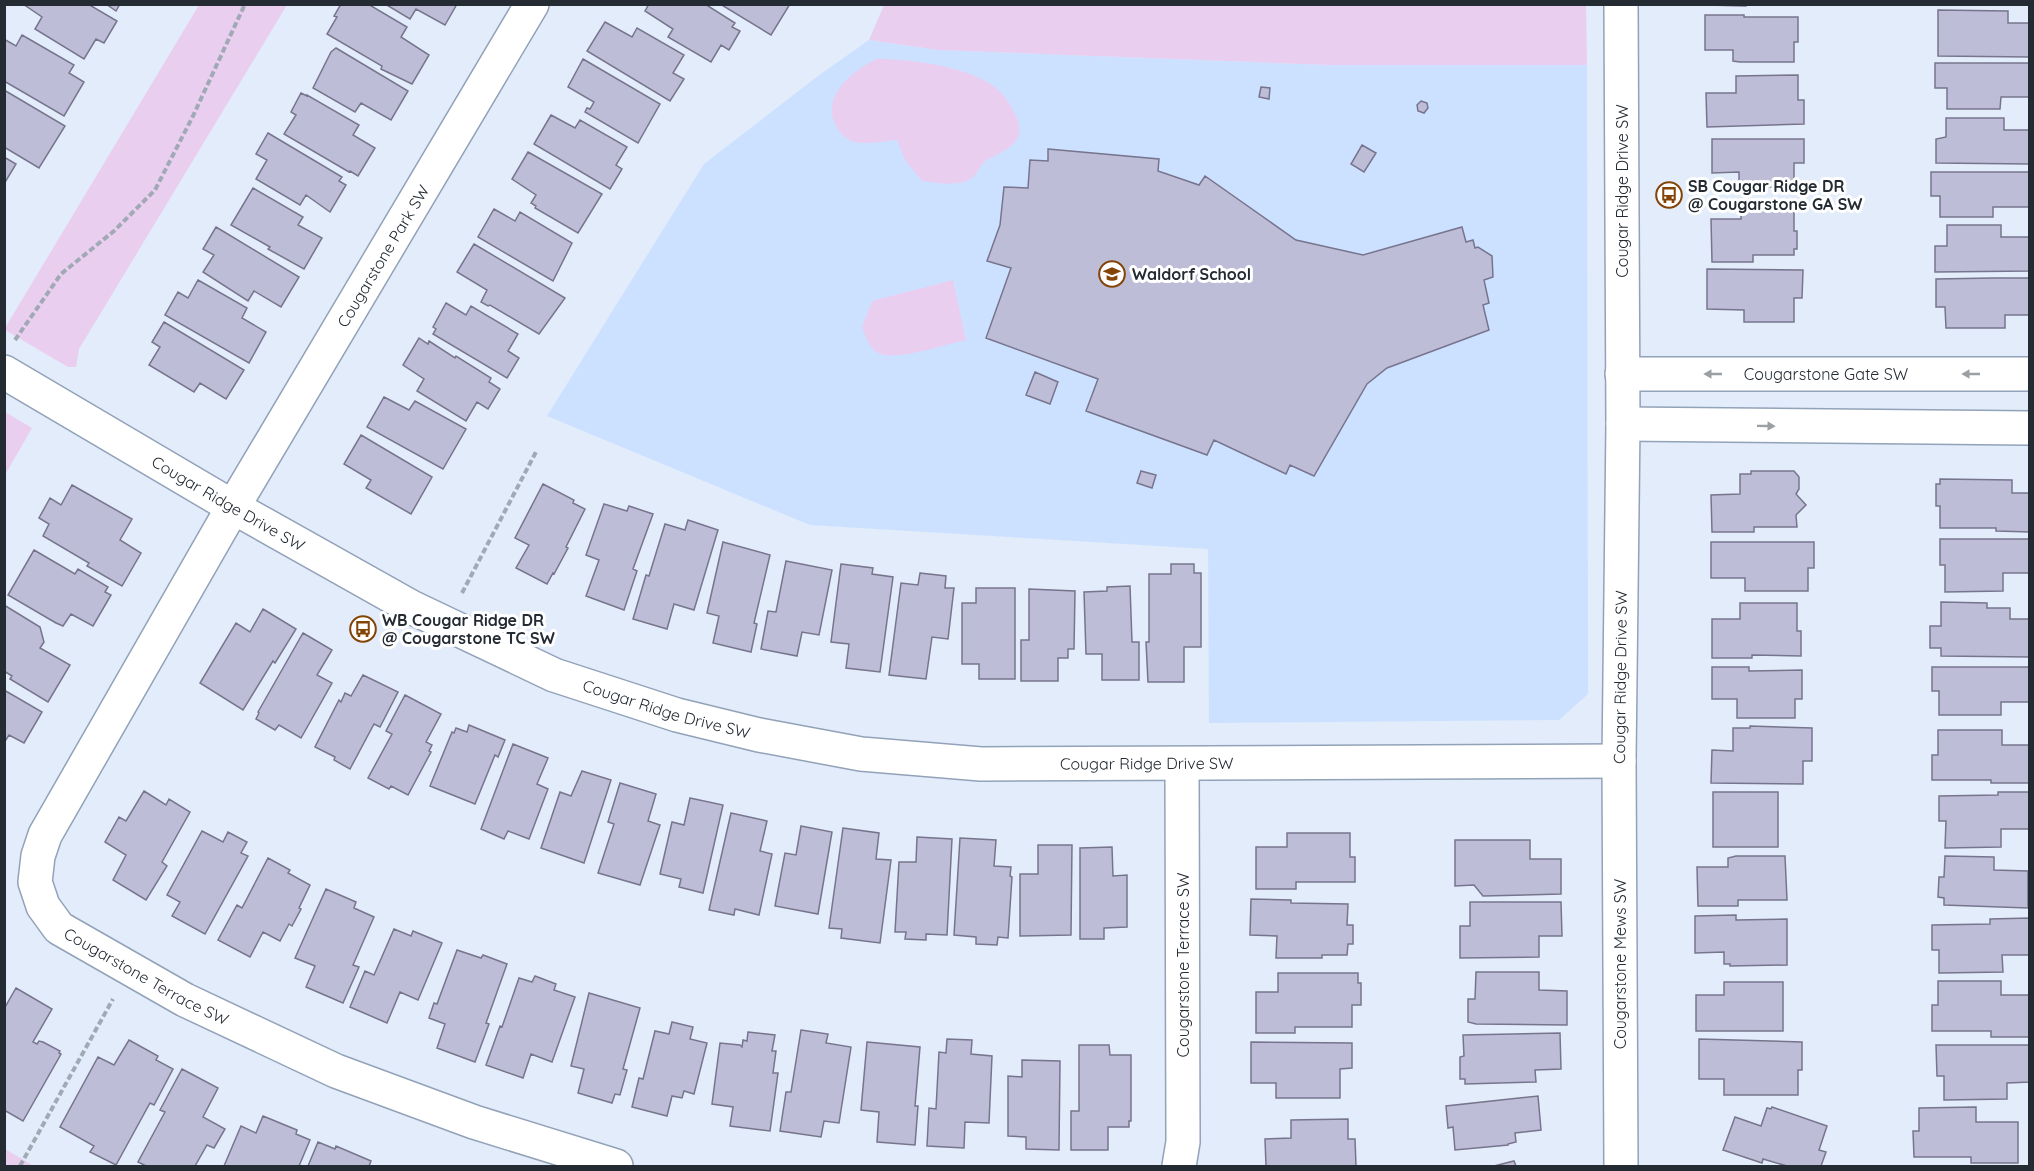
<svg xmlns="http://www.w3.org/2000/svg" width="2034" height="1171" font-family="Quicksand,sans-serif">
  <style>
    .built { fill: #cce1ff }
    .green { fill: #eacef0 }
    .building { fill: #bebdd7; stroke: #77758d; stroke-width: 1.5 }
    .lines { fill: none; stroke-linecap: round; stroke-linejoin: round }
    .minor-casing { stroke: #92a2b8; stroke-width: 36 }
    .path { stroke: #a0a9b4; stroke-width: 4; stroke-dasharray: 6 3; stroke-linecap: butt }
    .minor { stroke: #fff; stroke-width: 33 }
    .oneway { fill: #9ca0a3 }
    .labels { text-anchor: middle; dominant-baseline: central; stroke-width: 6; stroke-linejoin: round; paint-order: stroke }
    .poi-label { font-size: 16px; font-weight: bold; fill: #242b33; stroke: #fff; text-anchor: start }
    .street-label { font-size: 16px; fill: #242b33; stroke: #fff }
  </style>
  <rect width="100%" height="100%" fill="#e2ecfa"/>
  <!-- built -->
  <path class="built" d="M869,40L938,50L1328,65H1587L1588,694L1559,720L1209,723L1208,549L810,525L547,416L704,164L818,76Z"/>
  <!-- green -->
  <path class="green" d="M1586,4L1587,65H1328L938,50L869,40L884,5Z
    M199,5H287L79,349L76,367H68L5,330V328Z
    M876,59C910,59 969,66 996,88C1005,95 1010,104 1015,114C1029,142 1007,149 987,160C980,164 978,173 972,178C959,187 937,183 922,181L905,160L897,140C884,141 868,145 855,142C848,141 841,134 837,128C819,96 852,72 876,59Z
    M953,280L966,340C946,344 893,363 876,352C869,347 865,335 862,327L872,301Z
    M5,412L32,428L5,475Z
    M5,1149L34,1166H5Z"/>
  <!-- building -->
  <path class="building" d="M23,4H88L117,21L104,43L96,39L84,59L35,29L42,17Z
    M106,4H120L116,11Z
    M341,4H368L407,27L401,37L429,55L412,84L381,69L382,66L327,34L337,17L334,16Z
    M385,4H457L445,25L416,9L410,19Z
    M649,4H705L735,23L732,27L740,31L729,50L721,45L711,62L668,37L673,29L645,11Z
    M720,4H790L771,35Z
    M1707,4H1746V6L1707,5Z
    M1938,10L2008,11V23H2030V57L1938,56Z
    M1705,15H1744V17H1798V42H1794V62H1740L1733,61V50H1705Z
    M605,22L632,37L637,28L684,55L673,73L684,79L670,101L587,51Z
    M22,35L74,65L69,73L84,82L64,116L4,81V39L16,46Z
    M336,48L408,91L391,120L361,103L355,112L313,88L331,52Z
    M583,59L660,104L638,143L585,112L587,108L590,109L594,102L568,87Z
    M1935,63H2030V97H2001L2000,109H1947V88H1935Z
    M1798,75V100H1804V124L1707,127L1706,93H1736V76Z
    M1261,87L1270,88L1269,99L1259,97Z
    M4,90L65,126L39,168L4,147Z
    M301,93L307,96V95L359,125L353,135L375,148L358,176L350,171L349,172L284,134L296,115L291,112Z
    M1421,101L1427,103L1428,108L1424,113L1418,111L1417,105Z
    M551,115L575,128L580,120L627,147L616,165L622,169L610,189L534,144Z
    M1946,118H2004V130H2030V164L1936,163V139L1946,137Z
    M268,133L342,177L339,181L346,185L330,212L306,195L300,205L256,179L267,160L256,154Z
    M1712,139H1804V163H1794V187H1757V193H1739V172L1712,173Z
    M1362,145L1376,153L1364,172L1351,164Z
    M1048,149L1159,159L1158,171L1199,185L1205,176L1296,240L1363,255L1462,227L1466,242L1473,240L1475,248L1478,247L1492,256L1493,277L1484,280L1489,303L1483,305L1489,330L1387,368L1367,384L1314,476L1290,465L1286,474L1214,440L1207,455L1086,411L1098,379L986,338L1011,268L987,261L1000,225L1004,187L1028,188L1030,160L1048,161Z
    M528,152L602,194L578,233L535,208L536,206L531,203L536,195L512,179Z
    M4,157L16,164L4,184Z
    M1931,172H2030V207H1993V217H1940V196H1931Z
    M253,188L303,217L298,225L322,238L304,269L268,249L270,247L231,225Z
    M494,209L515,221L520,212L572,243L553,281L478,237Z
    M1741,209H1794V231H1797V249H1794V255H1753V262H1712L1711,219H1741Z
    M1947,225H2001V237H2030V271L1935,272V246H1947Z
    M216,227L299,277L281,307L254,291L248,301L203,272L214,255L203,249Z
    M474,244L565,298L539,334L490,305L488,306L481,302L487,290L457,272Z
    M1707,269L1803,270L1802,298H1794V322H1744V310L1707,309Z
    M1993,278H2030V315H2005V328H1946L1945,307H1936V279Z
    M198,280L247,308L242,318L266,332L249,363L165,315L178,292L188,298Z
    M446,303L466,315L471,306L518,334L508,351L519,358L507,378L433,334L436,329L433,327Z
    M164,322L244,370L226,399L200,383L194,392L149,365L160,347L152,342Z
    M419,338L428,344L429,341L455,358L456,356L491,378L489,382L500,389L488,409L477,402L466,421L417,391L424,379L403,365Z
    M1035,372L1058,382L1050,404L1026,395Z
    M384,397L409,410L415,401L466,429L443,469L367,427Z
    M361,435L432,477L411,514L366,488L371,480L344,464Z
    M1141,471L1156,475L1152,488L1137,483Z
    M1751,471H1794L1799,477V489L1796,494L1806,505L1796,515L1797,527H1754V532H1712L1711,495L1740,494V474H1751Z
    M1940,479L2012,480V493H2030V532L1996,531V528H1940V506H1936V484H1940Z
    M543,484L574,500L573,503L585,509L566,547L568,548L554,574L553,573L547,584L516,568L529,545L515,538Z
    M72,485L132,519L120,540L141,553L122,586L87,566L89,563L43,536L49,524L39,518L50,498L61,505Z
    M604,504L627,511L629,506L653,514L633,569L637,571L624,610L586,596L599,560L586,555Z
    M688,520L718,530L694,610L674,604L667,629L633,619L646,575L649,576L665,524L685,530Z
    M1940,539H2030V573H2003V591L1945,592V565H1940Z
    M723,542L770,555L754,623L757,624L751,652L713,643L719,616L707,613Z
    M1711,542H1814V568H1808V591H1745V578H1711Z
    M34,550L75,574L78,569L108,587L105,592L111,595L93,626L71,614L63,626L56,623L8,595Z
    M786,561L832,570L819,635L802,632L797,656L761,649L768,611L776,612Z
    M841,564L873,568L872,574L893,577L880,672L846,668L849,644L831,642Z
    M1171,564H1194V573H1201V647H1184V682H1148L1146,642H1149V574H1171Z
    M920,573L946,576L945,588H954L948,639L932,637L926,679L889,675L901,583L918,585Z
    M1130,586L1132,642H1139V680H1102V654H1086L1084,592L1107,591V587Z
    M976,588H1015V679H979V664H962V603H976Z
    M1029,589L1075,591L1074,649H1068V658H1058V681H1021V640H1029Z
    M1941,602L1987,603V608H2010V619H2030V657L1941,656V648H1930V626H1941Z
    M1740,603H1797V631H1801V656L1752,655V658H1712V619H1740Z
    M4,605L40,627L44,642L40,648L70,665L48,702L10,679L12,676L4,671Z
    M263,609L296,629L275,663L273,661L243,710L200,683L236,623L250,632Z
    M303,633L332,650L317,675L332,683L301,738L279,725L275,730L256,719L259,713L258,712Z
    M1712,667H1749V671L1802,670V699H1795V718H1737V699H1712Z
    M1932,667H2030V702H2001V715H1939V691H1932Z
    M363,675L398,692L380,727L374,724L350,769L334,760L335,757L315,747L339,700L341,702L345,693L351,696Z
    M4,690L42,712L24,743L9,735L4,743Z
    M405,695L441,714L426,742L432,745L429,751L431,752L408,795L391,786L389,789L368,778L392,734L386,731Z
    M469,725L505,740L498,757L495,755L475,804L430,786L452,732L454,733L456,728L467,732Z
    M1750,726L1812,728V761H1803V784L1711,783L1712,750L1733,751V728H1750Z
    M1938,730H2002V745H2030V783H1991V780H1932V755H1938Z
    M513,744L548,758L537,784L548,789L529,839L508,831L504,839L481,829Z
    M582,771L611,780L584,863L541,848L560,792L571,796Z
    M620,783L656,794L648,821L660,825L640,885L598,873L614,824L608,822Z
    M144,791L166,805L169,799L190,812L162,862L167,866L146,900L113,880L126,855L105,842L119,817L126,821Z
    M1713,792H1778V847H1713Z
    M1998,792H2030V829H2001V847L1945,848L1946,821H1939V796L1998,795Z
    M690,798L723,805L703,893L679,887L681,879L660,874L672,822L684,825Z
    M731,813L767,821L760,851L772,854L759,915L735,909L734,915L709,910Z
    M801,826L832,832L818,914L775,906L785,853L796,855Z
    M843,828L879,833L876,859L891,860L880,943L841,938L842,929L829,928Z
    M202,831L223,842L228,832L247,842L241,853L248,856L205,934L172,916L180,902L167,895Z
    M1287,833H1350V857H1355V882H1296V889H1256V847H1287Z
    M917,837L952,839L947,935L926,934V940L905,939L906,932H895L899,862H916Z
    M960,838L996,840L994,866L1011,867L1010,876L1012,877L1008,938L998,937L997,945L976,944V937L954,935Z
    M1455,840H1530V859H1561V894L1483,896L1474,885L1455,886Z
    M1038,845H1072L1071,935L1020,936V874H1038Z
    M1112,847L1113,876L1127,875V927L1104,928V939H1080V848Z
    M1736,856H1785L1787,900H1738V906H1698L1697,867H1728V858Z
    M1945,856L1994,857V870L2028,871V908L1944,905V898L1938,897L1939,877H1944Z
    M268,858L290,870L288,873L310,885L299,908L301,909L292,926L289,924L280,941L263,932L250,957L218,940L237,905L242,908Z
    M326,889L356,902L354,908L374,917L353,965L359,967L343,1003L306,987L315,966L295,958Z
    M1251,899L1291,900V903L1348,904L1347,925H1353V944H1348L1347,955H1322V958H1276L1277,936L1250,935Z
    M1470,902H1561L1562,936H1539V957L1460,958V926H1470Z
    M1736,915V920L1787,919V965L1730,966V964H1724V952L1695,953V916Z
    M2030,918V955H2002L2003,972L1939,973V950H1932V925L1990,924V919Z
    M394,929L411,936L413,931L442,943L418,1000L400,992L387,1023L350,1007L365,971L374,975Z
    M457,950L481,958L483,955L507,964L486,1023L489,1024L475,1062L437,1048L445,1024L429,1018L434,1003L437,1004Z
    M1476,972H1539V990L1567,991V1025L1476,1024L1468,1022V999H1475Z
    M1278,973H1358V983H1361V1005H1352V1027H1295V1033H1256V992H1278Z
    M535,976L556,984L554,990L575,997L552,1062L531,1054L523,1078L486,1065L500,1026L502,1027L519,978L532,982Z
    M1938,981H2001V995H2030V1037H1991V1031H1932V1005H1938Z
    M1724,982H1783V1031H1696V995H1724Z
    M16,988L52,1009L33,1042L37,1044L39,1041L43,1042L60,1051L59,1053L61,1054L23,1121L4,1110V1009Z
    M589,993L640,1008L623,1069L627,1070L620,1095L615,1094L612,1103L578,1093L584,1069L571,1066Z
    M672,1022L693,1027L690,1039L707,1043L694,1094L684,1091L682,1098L672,1096L667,1116L632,1107L639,1078L643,1079L655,1031L669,1034Z
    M801,1030L828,1034L826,1043L851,1047L839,1123L824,1121L821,1137L780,1131L786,1092H791Z
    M748,1032L775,1035L772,1051H776L773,1073H778L770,1131L730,1126L733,1107L712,1104L720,1043L740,1045L742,1047L743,1040L747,1041Z
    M1560,1033L1561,1069L1535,1070L1536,1082L1465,1084V1079H1460V1057L1464,1056L1463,1035Z
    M947,1039L972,1040L971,1054L992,1056L989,1123L965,1122L964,1148L927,1146L929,1108L936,1109L939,1052L946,1053Z
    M1699,1039L1802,1042V1070H1798V1095H1724V1079H1699Z
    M129,1040L158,1056L156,1060L173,1069L154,1105L150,1103L116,1165L90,1152L94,1146L60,1127L98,1057L114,1065Z
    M867,1042L920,1047L915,1106H918L915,1145L877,1142L879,1112L861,1110Z
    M1251,1042L1352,1043V1068L1340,1069V1098H1276V1083H1251Z
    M1079,1045H1109L1110,1055H1131V1121H1129V1127H1108V1150H1071V1111H1079Z
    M1936,1045H2030V1082L2007,1083V1099L1944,1100V1076H1937Z
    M1022,1060L1060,1061L1059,1150L1026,1149V1137L1008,1136V1076L1022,1077Z
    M182,1069L218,1088L203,1117L225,1129L214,1148L207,1145L195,1166H146L138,1162L165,1112L160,1110Z
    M1538,1096L1541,1130L1515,1133L1516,1142L1508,1144V1145L1455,1150L1453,1127L1448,1128L1446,1106Z
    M1772,1107L1827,1126L1819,1150L1826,1152L1821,1166H1787L1763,1159L1762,1163L1723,1150L1735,1117L1761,1126L1767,1108L1771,1109Z
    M1976,1107V1122H2018V1163H1971V1157H1914L1913,1131H1919V1108Z
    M263,1116L297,1130L296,1134L310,1140L299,1166H224L241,1126L256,1133Z
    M1348,1119V1139H1355L1356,1166H1266L1265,1139L1291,1138V1120Z
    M318,1142L335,1149L336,1146L371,1161L369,1166H308Z
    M1514,1161L1516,1166H1494Z"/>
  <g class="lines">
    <!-- minor casing -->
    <g class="minor-casing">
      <g id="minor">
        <path id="s1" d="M532,4L233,507L45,835L38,856L35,882L43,906L59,928L185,1000L336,1071L474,1122L616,1166"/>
        <path id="s2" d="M4,372L233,507L411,607L554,675L677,715L759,735L861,754L981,764L1619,761"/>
        <path id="s3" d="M1622,374H2030"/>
        <path d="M1623,424L2030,428"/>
        <path d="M1179,1166L1183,1142L1182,764"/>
        <path id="s4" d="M1621,1166L1619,761L1623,424L1621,4"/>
      </g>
    </g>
    <!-- path -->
    <path class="path" d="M15,340L61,274L114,231L155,190L193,116L245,4
      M462,593L537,450
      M20,1166L113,999"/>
    <!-- minor -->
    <use href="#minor" class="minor"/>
  </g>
  <!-- one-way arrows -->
  <defs><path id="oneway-solid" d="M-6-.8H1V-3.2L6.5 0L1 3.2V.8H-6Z" transform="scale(1.5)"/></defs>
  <g class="oneway">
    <use href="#oneway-solid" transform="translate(1713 374) rotate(180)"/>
    <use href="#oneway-solid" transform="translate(1971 374) rotate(180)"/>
    <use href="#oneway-solid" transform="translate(1766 426) rotate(1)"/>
  </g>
  <!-- icons -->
  <defs>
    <g id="bus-ring" transform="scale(1.35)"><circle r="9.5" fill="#fff" stroke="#834406" stroke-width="1.5"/><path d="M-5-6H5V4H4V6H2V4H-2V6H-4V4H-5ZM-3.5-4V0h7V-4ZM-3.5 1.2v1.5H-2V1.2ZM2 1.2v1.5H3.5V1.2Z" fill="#834406"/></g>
    <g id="school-ring" transform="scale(1.35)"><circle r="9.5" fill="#fff" stroke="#834406" stroke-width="1.5"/><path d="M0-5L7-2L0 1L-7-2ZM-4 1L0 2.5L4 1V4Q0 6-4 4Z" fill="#834406"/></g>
  </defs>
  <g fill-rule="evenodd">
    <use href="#bus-ring" x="1669" y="195"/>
    <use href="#school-ring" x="1112" y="274"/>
    <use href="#bus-ring" x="363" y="629"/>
  </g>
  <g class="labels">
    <!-- poi labels -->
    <g class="poi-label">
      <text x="1688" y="186">SB Cougar Ridge DR<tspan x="1688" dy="18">@ Cougarstone GA SW</tspan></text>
      <text x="1132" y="274">Waldorf School</text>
      <text x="382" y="620">WB Cougar Ridge DR<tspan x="382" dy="18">@ Cougarstone TC SW</tspan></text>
    </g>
    <!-- street labels -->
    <g class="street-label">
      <text transform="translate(1622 191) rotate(-90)">Cougar Ridge Drive SW</text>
      <text transform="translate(383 256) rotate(-59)">Cougarstone Park SW</text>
      <text stroke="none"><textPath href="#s3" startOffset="204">Cougarstone Gate SW</textPath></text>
      <text stroke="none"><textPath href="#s2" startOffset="260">Cougar Ridge Drive SW</textPath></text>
      <text stroke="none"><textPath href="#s4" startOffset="489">Cougar Ridge Drive SW</textPath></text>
      <text stroke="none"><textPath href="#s2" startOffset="746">Cougar Ridge Drive SW</textPath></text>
      <text stroke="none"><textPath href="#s2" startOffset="1232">Cougar Ridge Drive SW</textPath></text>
      <text transform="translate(1620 964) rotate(-90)">Cougarstone Mews SW</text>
      <text transform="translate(1183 965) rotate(-90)">Cougarstone Terrace SW</text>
      <text stroke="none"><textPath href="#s1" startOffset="1164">Cougarstone Terrace SW</textPath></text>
    </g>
  </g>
  <!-- border -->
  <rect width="2034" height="1171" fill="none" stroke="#242b33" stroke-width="12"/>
</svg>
